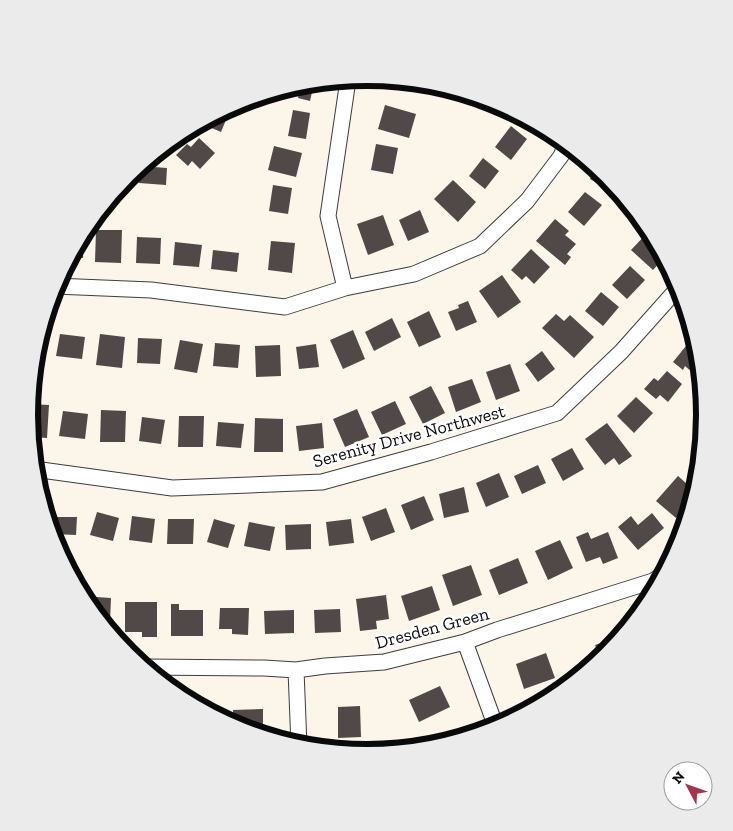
<svg xmlns="http://www.w3.org/2000/svg" width="733" height="831" font-family="'Zilla Slab',serif">
  <style>
    .building { fill: #514947 }
    .lines { fill: none; stroke-linecap: round; stroke-linejoin: round }
    .minor-casing { stroke: #3d3d3d; stroke-width: 17 }
    .minor { stroke: #fff; stroke-width: 15 }
    .labels { text-anchor: middle; dominant-baseline: central; stroke-width: 5; stroke-linejoin: round; paint-order: stroke }
    .street-label { font-size: 18px; fill: #0a0a0a; stroke: #fff }
    .rim { fill: none; stroke: #0a0a0a; stroke-width: 6 }
  </style>
  <rect width="100%" height="100%" fill="#fcf5e9"/>
  <!-- building -->
  <path class="building" d="M314,83L310,101L298,98L299,93L287,90V88L301,84Z
    M385,105L416,114L409,138L378,129Z
    M227,109L230,110L221,132L200,123Z
    M293,110L310,113L306,139L288,136Z
    M511,126L527,139L511,160L495,147Z
    M199,138L215,153L200,169L192,161L188,166L176,155L187,144L191,147Z
    M376,144L398,148L393,174L371,170Z
    M274,146L302,153L296,177L268,170Z
    M483,158L499,171L485,189L469,176Z
    M141,166L167,168L166,185L139,183Z
    M596,169L612,185L609,190L590,179Z
    M453,180L476,202L458,222L434,199Z
    M273,185L292,188L288,214L269,211Z
    M585,192L602,205L584,226L568,212Z
    M420,210L429,232L408,241L399,220Z
    M383,215L394,245L368,255L357,224Z
    M555,219L569,231L565,235L576,244L567,254L571,257L565,265L536,241Z
    M96,230H122L121,263L95,262Z
    M649,231L664,258L653,270L631,250Z
    M82,235H84L83,258L70,257Z
    M137,237L161,238L160,264L136,263Z
    M271,241L295,243L292,273L268,270Z
    M175,242L202,245L199,267L173,265Z
    M531,249L550,267L534,284L526,276L522,280L511,270Z
    M213,250L239,253L237,272L211,269Z
    M630,266L645,280L627,299L612,285Z
    M502,275L521,302L498,318L479,291Z
    M601,292L619,307L603,326L585,311Z
    M468,301L477,322L456,331L448,312L459,308L458,305Z
    M429,311L441,337L419,347L407,322Z
    M556,314L564,321L570,315L594,337L574,358L542,328Z
    M392,318L401,337L374,351L365,332Z
    M41,329H46L45,350L35,349Z
    M353,330L365,359L343,369L330,340Z
    M60,334L85,337L82,359L56,356Z
    M100,334L125,337L122,368L96,365Z
    M138,338L162,339L160,364L137,363Z
    M180,340L203,344L197,373L174,369Z
    M690,341L697,346L699,366L693,373L685,366L683,370L673,362Z
    M215,343L240,345L238,368L213,366Z
    M316,344L319,367L299,369L296,347Z
    M280,345L281,376L256,377L255,346Z
    M542,351L555,369L538,382L525,364Z
    M510,364L520,391L496,400L486,372Z
    M667,371L682,384L668,402L660,395L656,399L644,389L654,378L658,381Z
    M472,379L481,402L456,412L448,387Z
    M431,386L445,413L423,424L409,397Z
    M636,397L653,413L634,433L617,416Z
    M395,401L406,424L382,435L371,412Z
    M30,404L49,405L47,438L31,437L29,415Z
    M357,409L369,437L345,447L333,419Z
    M101,410L126,411L125,442H100Z
    M63,411L88,414L85,439L59,436Z
    M179,416H204L203,447H178Z
    M142,417L165,420L161,444L139,441Z
    M255,418L283,419V452H254Z
    M218,422L244,424L241,448L216,446Z
    M322,423L324,448L299,451L296,426Z
    M607,423L632,456L619,465L614,458L605,465L585,439Z
    M572,448L584,469L563,481L551,459Z
    M538,465L546,483L522,494L514,476Z
    M499,473L509,497L486,507L476,483Z
    M678,476L695,491L692,500L676,518L656,501Z
    M464,487L469,512L444,518L439,494Z
    M424,496L434,520L411,530L401,505Z
    M386,508L395,532L371,541L362,517Z
    M97,512L119,518L113,541L90,535Z
    M652,513L664,528L638,550L618,527L631,516L638,525Z
    M132,516L155,519L152,543L129,540Z
    M53,517H77L76,535L52,534Z
    M168,519H194L193,544H167Z
    M214,519L235,525L228,548L207,542Z
    M351,519L354,543L329,546L326,522Z
    M249,522L275,527L270,551L244,546Z
    M311,524V549L286,550L285,525Z
    M588,532L591,539L608,532L618,558L603,564L600,557L586,562L576,537Z
    M560,540L573,568L548,580L535,551Z
    M518,558L528,583L499,595L489,570Z
    M471,565L482,595L453,606L442,575Z
    M432,586L440,610L409,621L401,596Z
    M386,595L389,619L376,621L377,629L360,631L356,599Z
    M82,596L111,598L110,622H101Z
    M125,602H157V637H142V632H125Z
    M171,604H179V610H203V636H171Z
    M220,608H249L248,635L232,634V629H219Z
    M340,609L341,632L315,633L314,610Z
    M294,610V633L265,634L264,611Z
    M619,637L605,655L600,659L595,645Z
    M546,653L555,678L524,689L516,664Z
    M440,686L450,707L419,722L409,700Z
    M360,706L361,737L338,738V707Z
    M263,709V732H253L234,726L233,710Z
    M438,736L440,744L416,748L415,743Z"/>
  <g class="lines">
    <!-- minor casing -->
    <g class="minor-casing">
      <path id="minor" d="M55,286L151,290L285,307L345,288L414,274L480,246L527,201L561,156L566,144
        M345,288L328,216L348,80
        M34,469L172,488L322,482L431,452L557,413L621,352L679,287
        M465,642L496,727
        M144,667L264,668L296,670L325,666L384,662L465,642L497,630L653,581L662,575
        M296,670L299,746"/>
    </g>
    <!-- minor -->
    <use href="#minor" class="minor"/>
  </g>
  <g class="labels">
    <!-- street labels -->
    <g class="street-label">
      <text transform="translate(409 436) rotate(-15)">Serenity Drive Northwest</text>
      <text transform="translate(432 628) rotate(-15)">Dresden Green</text>
    </g>
  </g>
  <!-- crop -->
  <path d="M0 0H733V831H0ZM38 415a329 329 0 1 1 658 0a329 329 0 1 1-658 0Z" fill="#ebebeb" fill-rule="evenodd"/>
  <path class="rim" d="M38 415a329 329 0 1 1 658 0a329 329 0 1 1-658 0Z"/>
  <!-- north arrow -->
  <g transform="translate(688 786) rotate(311)"><circle r="24" fill="#ffffff" stroke="#9d9d9d"/>
  <path d="M0-4L9 19L0 12L-9 19Z" fill="#a7344e"/>
  <text y="-8" font-size="14" font-weight="bold" text-anchor="middle" fill="#0a0a0a">N</text>
  </g>
</svg>
